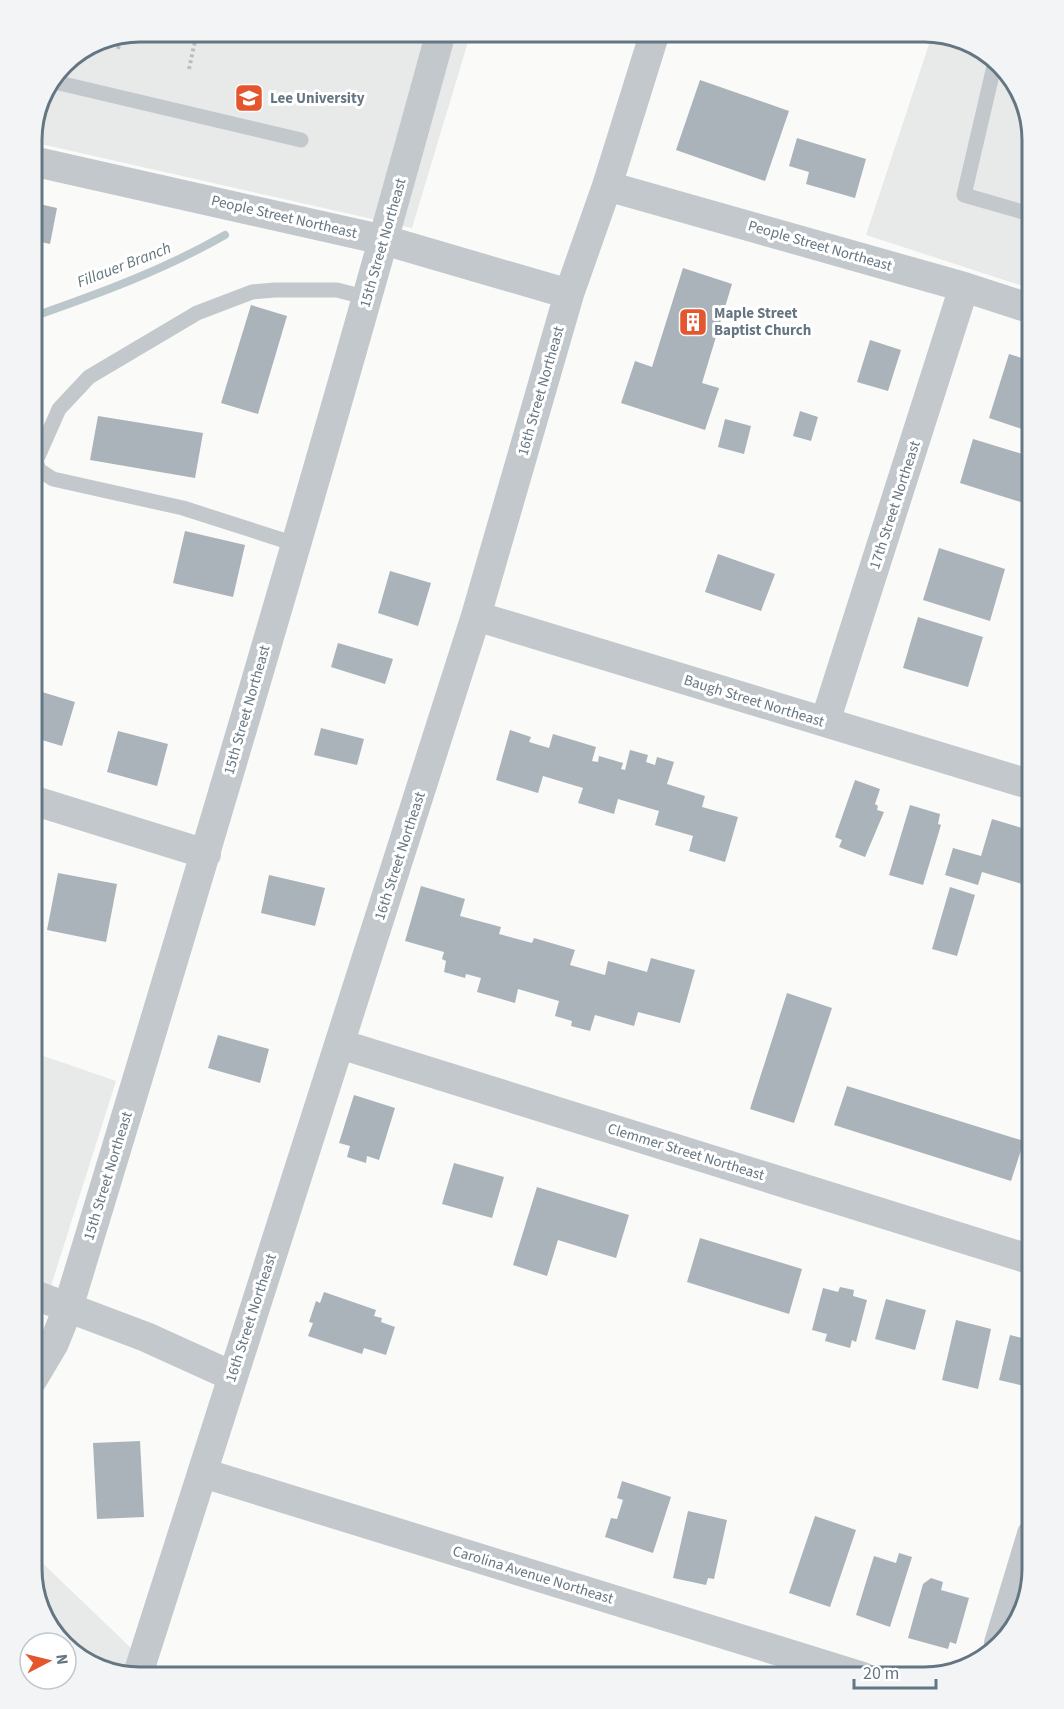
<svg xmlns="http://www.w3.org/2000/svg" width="1064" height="1709" font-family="'Source Sans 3',sans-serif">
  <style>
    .built { fill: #e8e9e9 }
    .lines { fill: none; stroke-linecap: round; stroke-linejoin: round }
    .stream { stroke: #bbc7cb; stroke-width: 8 }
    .building { fill: #aab3b9 }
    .path { stroke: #bbbfc2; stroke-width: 4; stroke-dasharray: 3 3; stroke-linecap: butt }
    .lane { stroke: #c3c8cc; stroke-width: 15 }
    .street { stroke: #c3c8cc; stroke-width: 30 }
    .labels { text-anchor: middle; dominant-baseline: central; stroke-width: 6; stroke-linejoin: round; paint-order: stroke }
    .poi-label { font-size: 15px; font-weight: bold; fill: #657683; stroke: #fff; text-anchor: start }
    .street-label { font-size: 15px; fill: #657683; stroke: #fff }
    .water-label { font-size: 16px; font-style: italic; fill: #60757c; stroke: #fff }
    .rim { fill: none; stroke: #657683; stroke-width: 3 }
  </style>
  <rect width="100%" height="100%" fill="#fafaf8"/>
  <!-- built -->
  <path class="built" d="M140,32H471L412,228L32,142V133L64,63L99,40Z
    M933,32L985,50L1021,92L1032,140V289L866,235Z
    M32,1052L116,1081L32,1346Z
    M32,1553L131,1648L123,1674L80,1659L43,1617L32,1569Z"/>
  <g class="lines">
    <!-- stream -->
    <path class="stream" d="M32,317C98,294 164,270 225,235"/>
  </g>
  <!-- building -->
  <path class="building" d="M700,80L789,111L765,181L676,150Z
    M797,138L866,159L855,198L806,184L809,172L789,166Z
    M32,194L37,195L35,203L57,208L50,244L32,240Z
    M683,268L732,284L702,383L719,388L705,430L621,403L635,361L652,367Z
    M251,305L287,316L258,414L221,403Z
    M870,340L901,350L888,391L857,382Z
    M1009,354L1032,361L1031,432L989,418Z
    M800,411L818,417L811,441L793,436Z
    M98,416L203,433L195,478L90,460Z
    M725,419L751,426L744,454L718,447Z
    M973,439L1032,457V474L1024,503L960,483Z
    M185,531L245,545L233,597L173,583Z
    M939,548L1005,569L990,621L923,600Z
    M718,554L775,574L761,611L705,592Z
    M390,571L431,583L418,626L378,613Z
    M918,617L983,637L968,687L903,668Z
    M338,643L393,659L385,684L331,667Z
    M32,689L75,702L62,746L32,737Z
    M321,728L364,739L357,765L314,755Z
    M510,730L531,737L529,742L549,748L553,734L596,747L592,761L598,762L599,756L623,763L621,769L625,770L630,750L648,755L646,762L655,765L657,757L674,762L667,784L705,796L702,807L738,817L725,862L689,851L693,836L655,825L659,811L618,799L614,814L578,803L583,788L543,776L538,793L496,780Z
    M118,731L168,744L157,786L107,772Z
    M855,780L880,789L875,804L878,806L877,810L884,812L865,857L839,847L842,840L835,837Z
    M910,805L940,814L938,824L941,825L923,885L889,875Z
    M992,819L1032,831V887L982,872L978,885L945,875L953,848L981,856Z
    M58,873L117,884L106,942L47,930Z
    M269,875L325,888L315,926L261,913Z
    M421,886L465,899L460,916L501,927L499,934L532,943L534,938L575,950L570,965L605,975L608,961L647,972L651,958L695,970L680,1023L638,1012L634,1026L595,1015L590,1031L571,1026L572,1021L555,1016L559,1001L518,989L515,1003L477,992L481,978L466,974L465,978L444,972L446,961L442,959L444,952L405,941Z
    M950,887L975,895L957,956L932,949Z
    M787,993L832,1008L794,1123L750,1109Z
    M218,1035L269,1049L260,1083L208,1068Z
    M847,1086L1024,1141L1011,1181L834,1125Z
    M354,1095L395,1108L379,1160L367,1156L366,1163L347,1157L350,1146L339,1143Z
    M454,1163L504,1177L492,1218L442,1204Z
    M537,1187L629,1215L616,1258L558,1240L547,1276L513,1265Z
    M700,1238L802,1269L789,1314L687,1282Z
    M840,1287L854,1290L853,1296L867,1300L856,1342L852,1340L850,1348L825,1341L827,1334L812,1330L823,1288L838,1292Z
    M324,1292L376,1310L374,1316L382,1318L381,1322L395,1327L386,1355L364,1348L362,1354L308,1336L313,1323L309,1322L316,1301L320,1303Z
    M886,1299L926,1310L915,1350L875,1339Z
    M956,1320L991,1329L978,1389L942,1380Z
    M1028,1332L1032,1333V1388L999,1380L1010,1335L1026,1339Z
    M140,1441L144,1517L97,1519L93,1443Z
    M622,1481L671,1497L653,1553L605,1537L611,1518L617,1519L623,1500L617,1498Z
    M688,1511L727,1520L714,1579L708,1578L706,1585L673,1578Z
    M815,1516L856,1530L830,1607L789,1593Z
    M899,1553L912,1557L890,1627L856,1615L874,1556L896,1563Z
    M931,1578L943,1582L941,1590L969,1598L956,1644L950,1642L948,1649L908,1638L923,1584Z"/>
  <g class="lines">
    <!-- path -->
    <path class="path" d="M118,49L122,35
      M189,69L197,32"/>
    <!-- lane -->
    <path class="lane" d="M995,62L964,195L1030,214L1032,205
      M55,82L301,140
      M295,544L183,508L53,479L39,470L36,461L59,409L89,377L197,313L252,292L275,290H337L368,298"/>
    <!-- street -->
    <path class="street" d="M32,161L384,240L569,294
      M607,186L964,287L1032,309
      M476,616L1032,785
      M825,722L964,287
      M32,800L206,854
      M340,1044L1032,1260
      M32,1294L146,1337L232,1376
      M32,1380L54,1343L68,1308C197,884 324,459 441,32
      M203,1473L863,1677
      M999,1643L1032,1534
      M137,1677L476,616L569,294L607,186L655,32"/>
  </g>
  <!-- icons -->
  <defs>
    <g id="university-square" transform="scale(1.5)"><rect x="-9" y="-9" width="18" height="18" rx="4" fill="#e4572e" stroke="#fff"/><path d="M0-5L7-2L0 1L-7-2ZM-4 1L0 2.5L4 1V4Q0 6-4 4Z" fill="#fff"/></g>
    <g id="building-square" transform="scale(1.5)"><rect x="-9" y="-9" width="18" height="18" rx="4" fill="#e4572e" stroke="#fff"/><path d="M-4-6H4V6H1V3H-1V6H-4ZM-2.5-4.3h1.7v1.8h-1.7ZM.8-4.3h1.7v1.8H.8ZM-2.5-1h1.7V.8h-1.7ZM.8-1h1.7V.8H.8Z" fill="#fff"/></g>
  </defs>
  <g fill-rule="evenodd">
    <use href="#university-square" x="249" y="98"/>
    <use href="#building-square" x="693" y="322"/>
  </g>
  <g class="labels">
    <!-- poi labels -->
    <g class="poi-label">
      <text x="270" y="98">Lee University</text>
      <text x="714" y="313">Maple Street<tspan x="714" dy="17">Baptist Church</tspan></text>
    </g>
    <!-- street labels -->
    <g class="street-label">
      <text transform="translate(284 217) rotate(13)">People Street Northeast</text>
      <text transform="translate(383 243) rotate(-74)">15th Street Northeast</text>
      <text transform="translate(820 246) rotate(16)">People Street Northeast</text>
      <text transform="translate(541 391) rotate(-74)">16th Street Northeast</text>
      <text transform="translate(895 505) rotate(-72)">17th Street Northeast</text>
      <text transform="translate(754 701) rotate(17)">Baugh Street Northeast</text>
      <text transform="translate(247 710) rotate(-74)">15th Street Northeast</text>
      <text transform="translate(400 856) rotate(-72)">16th Street Northeast</text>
      <text transform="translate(686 1152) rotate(17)">Clemmer Street Northeast</text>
      <text transform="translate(108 1176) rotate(-73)">15th Street Northeast</text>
      <text transform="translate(251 1318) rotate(-72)">16th Street Northeast</text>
      <text transform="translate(533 1575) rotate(17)">Carolina Avenue Northeast</text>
    </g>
    <!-- water labels -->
    <g class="water-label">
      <text transform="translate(124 265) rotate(-21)">Fillauer Branch</text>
    </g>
  </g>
  <!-- crop -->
  <path d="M0 0H1064V1709H0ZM140 42H924A98 98 0 0 1 1022 140V1569A98 98 0 0 1 924 1667H140A98 98 0 0 1 42 1569V140A98 98 0 0 1 140 42Z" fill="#f3f4f5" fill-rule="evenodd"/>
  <path class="rim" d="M140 42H924A98 98 0 0 1 1022 140V1569A98 98 0 0 1 924 1667H140A98 98 0 0 1 42 1569V140A98 98 0 0 1 140 42Z"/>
  <!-- north arrow -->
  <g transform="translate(48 1661) rotate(83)"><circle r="28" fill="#ffffff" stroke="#c1c8cd" stroke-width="1.5"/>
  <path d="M0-4.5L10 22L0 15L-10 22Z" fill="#e4572e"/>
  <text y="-9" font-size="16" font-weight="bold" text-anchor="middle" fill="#657683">N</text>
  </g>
  <!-- scale -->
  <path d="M854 1679v9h82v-9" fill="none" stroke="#657683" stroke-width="3"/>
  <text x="863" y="1679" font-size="18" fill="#657683" stroke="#ffffff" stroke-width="4.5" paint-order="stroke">20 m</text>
</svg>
